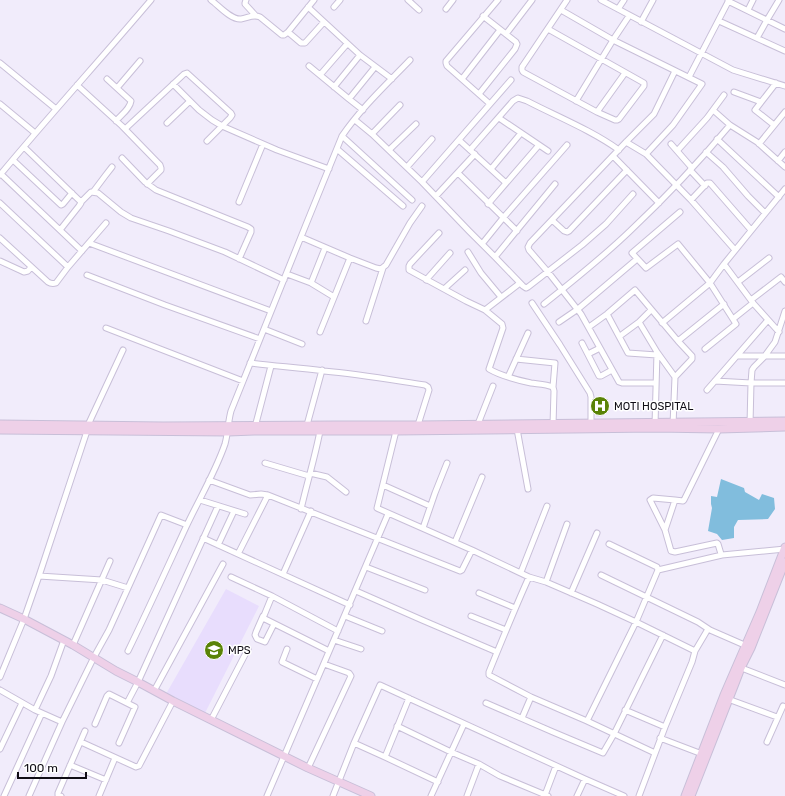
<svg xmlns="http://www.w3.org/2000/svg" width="785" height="796" font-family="Rubik,sans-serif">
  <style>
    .built { fill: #e8ddfd }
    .water { fill: #81bddd }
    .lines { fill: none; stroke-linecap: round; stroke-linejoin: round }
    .street-casing { stroke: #c8bfd8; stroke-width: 7 }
    .secondary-casing { stroke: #c8bfd8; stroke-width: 9 }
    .street { stroke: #fff; stroke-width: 5 }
    .secondary { stroke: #eed0e8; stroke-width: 7 }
    .labels { text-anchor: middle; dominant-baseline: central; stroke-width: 3; stroke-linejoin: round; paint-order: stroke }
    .poi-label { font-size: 11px; fill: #100d15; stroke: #fff; text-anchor: start }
  </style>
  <rect width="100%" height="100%" fill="#f1ecfb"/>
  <!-- built -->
  <path class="built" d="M596,397H605L604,414L602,417H596Z
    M226,589L259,606L204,715L166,694Z"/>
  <!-- water -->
  <path class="water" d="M721,479L744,488L745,492L759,500L762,494L774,498L775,509L768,519L738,520L734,527V538L722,540L717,534L708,531L712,508L711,504V496L717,497Z"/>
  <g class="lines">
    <!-- street casing -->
    <g class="street-casing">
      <path id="street" d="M211,0C219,6 231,20 241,19C248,18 253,14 260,17L282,35H284L288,32L314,0
        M246,0L245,3V4L256,16
        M408,0L419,10
        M601,0L733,70L785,86
        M728,1L785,29
        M308,7L360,55L392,79
        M334,7L340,0
        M446,9L453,0
        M618,9L624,0
        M561,10L613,40L702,84L673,125L646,154
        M748,10L753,0
        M719,21L785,51
        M641,22L653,0
        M548,29L644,83V86L619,119L617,120H615L597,112L523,72L522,70V67L567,0
        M288,32L301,43H305L324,22
        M506,34L532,0
        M757,38L767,20L779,0
        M0,63L56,109
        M309,66L349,99L363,110
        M320,75L347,44
        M689,77L729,0
        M107,79L131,101C130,109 121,115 116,121
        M462,79L500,30
        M173,84L199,110L212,120L222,126L277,150L329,169
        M77,85L122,126L160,165L161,168V170L147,184
        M334,87L360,55
        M117,88L140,61
        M734,92L761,102
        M479,94L515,49L517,44L516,42L483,16
        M349,99L375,67
        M576,101L613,40L629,16
        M0,104L35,133
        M490,104L447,66L446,63V61L498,0
        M713,110L730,125L757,142L785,167
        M597,112L625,73
        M499,118L548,151
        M355,120L372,134L422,182L469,231L495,257L523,286L526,288L528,287L582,245L606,224L633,194
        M167,123L190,101
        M774,125L755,110L776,83
        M125,129L184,74L187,73L231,113L232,115L230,118L207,141
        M372,134L400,105
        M342,136L412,200
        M717,139L779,197
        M459,140L506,183
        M626,142L646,154L691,200L735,250
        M671,144L692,168
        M759,144L785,112
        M24,147L81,202V203L79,206L60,230
        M337,149L403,206
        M389,150L416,124
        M470,150L513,101L518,98L527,101C558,117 591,130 619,150
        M677,151L707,118L724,95
        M706,152L723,167L748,196L765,213
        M613,156L659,203
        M122,158L145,182L156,190L248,227L251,229V232L239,259
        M13,160L61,205L63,204L72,193
        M778,161L785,152
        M407,167L432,139
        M491,169L521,133
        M690,170L705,186
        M458,173L517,231
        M1,174L82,251
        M0,175C49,116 101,59 151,0
        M422,182L511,80
        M93,192L105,176L112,167
        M436,196L475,154
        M691,200L707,183H710L751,230
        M81,202L91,192L98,193L121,212L131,218L169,231L225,252L284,280
        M239,202L263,144
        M0,203L68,267
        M488,204L539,145
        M680,212L632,253L646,268L678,244L710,283L736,324L705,349
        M552,220L564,231L567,232L569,231L627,170
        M439,233L410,264L409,266V270L466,301L485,310L502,324L503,328L489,369C501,376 517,380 531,383C538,384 546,384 553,387L554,391L553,425
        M301,237L350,258L376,268L381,269L386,265L410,223L422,206
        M0,238L48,282C51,284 53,284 56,283L68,267L106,223
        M89,243L271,311
        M482,244L503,218L567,145
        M468,252L481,273L501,297
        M495,257L555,184
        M0,261L24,272L28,271L31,267
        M724,264L753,303L779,332
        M287,274L311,283L334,297
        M87,275L165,305L260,339
        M426,280L450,253
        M738,282L769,258
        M311,283L325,248
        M444,289L465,270
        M751,300L781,277L785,282
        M532,303L560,345L590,393L591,397V425
        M544,304C573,281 603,257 630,231C665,198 699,162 730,125
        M485,310L520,283
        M607,314L628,353L657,355
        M733,319L753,303
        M366,321L383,268
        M559,322L578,309L637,259
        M639,322L657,352L655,425
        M662,323L710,283L724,264L785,189
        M589,327L607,314L635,290L678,341L692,356V359L675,377
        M106,328L243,381
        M264,329L302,344
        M320,332L350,258
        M620,336L639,322L651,310
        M678,341L724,304
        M582,343L599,376H601L612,370
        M657,352L675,377L673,425
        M588,354L600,348
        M737,356H785
        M516,359L555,363L553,387
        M250,363C275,366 300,368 324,371C358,374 392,380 425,385L428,387L429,390L418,425
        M508,377L528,333
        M715,381L751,383H785
        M656,383H622L619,382L581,314L548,272L529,250L528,247L530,243L626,142L654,114L675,71
        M707,390L768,320
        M478,424L493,386
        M750,424L751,383L752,370L754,367L764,357L775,342L785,311
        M307,425L322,370
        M255,427L271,366
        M517,429L528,489
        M719,429L684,500L683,501L675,500L665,530L671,551L675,552L717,543L718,544L721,554L722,555L785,549
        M396,431L378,504L377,508L379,509L472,550L529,577L546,582L597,604L636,622L695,651L708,629
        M265,463L309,476
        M310,473L327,477L346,492
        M209,480L250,495L261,494L268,495L460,571L462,570L472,550
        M383,485L430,506
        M200,500L245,514
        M301,509C307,483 315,457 320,431
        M423,528L435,493L447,463
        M665,530L650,500L653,498L675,500
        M203,538L350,605
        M455,542L482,477
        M609,544L657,567L658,570
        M218,545L234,511
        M238,554L268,495
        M366,567L425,590
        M658,570L722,555
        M521,572L547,506
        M283,574L311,511
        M601,575L698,622L710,630L749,647
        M39,576L102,580L128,588
        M231,577L272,596L338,631
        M529,577C515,608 502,640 489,672V675L531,697L587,721L655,753
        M546,582L567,524
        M356,591L422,620L497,652
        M479,593L515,608
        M571,593L597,533
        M272,596L263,618L329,651
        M263,616L256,632L255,635L257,639L265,642L274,624
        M345,616L382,631
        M471,616L506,630
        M334,640L361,649
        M73,645L110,561
        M287,649L282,662L317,679
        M128,651C148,610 167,568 186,527C199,499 215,473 225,444C228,433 228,422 231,411L305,227L342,136C361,108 387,84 410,60
        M739,667L785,685
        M0,677L24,619L39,576L87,431L88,425L123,350
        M0,690L35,710L62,722
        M154,691L223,564
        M728,699L777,717
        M127,703L138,682L218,506
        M486,703L553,732L603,753L614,734L663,635
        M35,710L51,676L64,640
        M625,710L665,727
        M522,718L531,697
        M211,720L248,649
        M587,721L636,622L658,570
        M95,724L107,696L109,694L135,707L119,743
        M397,726L451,752L479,764L500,776L548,796
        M660,738L702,754
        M81,742L136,767L139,766L173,701
        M767,742L783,706
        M354,743L385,757L438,782
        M0,749L22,703
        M385,757L409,698
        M70,765L106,780
        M308,768L351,676L349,673L324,664
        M545,795L556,766
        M4,796L42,713
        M29,796L62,722L94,657L109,630L161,515L187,525
        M61,796L58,795V793L85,731
        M99,796L115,758
        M267,796L388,514
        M333,796L354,743L380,685L585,779L624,796
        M431,796L464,724
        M467,796L479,764
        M577,796L585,779
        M639,796L665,727L692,662L695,651"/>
    </g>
    <!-- secondary casing -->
    <g class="secondary-casing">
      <path id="secondary" d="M0,424L163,426L336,425H418L785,421
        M0,430L228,432L254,431H396L655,428L719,429L785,427
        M0,608L24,619L73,645L116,671L138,682L173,701L308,768L371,796
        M685,796L724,695L760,612L785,547
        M691,796L736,681L741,668L751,648L785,562"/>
    </g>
    <!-- street -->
    <use href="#street" class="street"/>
    <!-- secondary -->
    <use href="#secondary" class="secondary"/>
  </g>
  <!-- icons -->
  <defs>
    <g id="hospital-disc" transform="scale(1)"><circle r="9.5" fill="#5a8307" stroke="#fff"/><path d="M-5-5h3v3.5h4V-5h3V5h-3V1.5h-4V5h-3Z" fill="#fff"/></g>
    <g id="school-disc" transform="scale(1)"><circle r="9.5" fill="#5a8307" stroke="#fff"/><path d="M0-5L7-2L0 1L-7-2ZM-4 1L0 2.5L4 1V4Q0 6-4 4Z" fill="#fff"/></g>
  </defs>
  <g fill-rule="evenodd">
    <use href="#hospital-disc" x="600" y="406"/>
    <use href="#school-disc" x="214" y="650"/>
  </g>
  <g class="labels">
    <!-- poi labels -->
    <g class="poi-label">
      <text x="614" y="406">MOTI HOSPITAL</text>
      <text x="228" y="650">MPS</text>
    </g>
  </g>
  <!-- scale -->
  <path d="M18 772v6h68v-6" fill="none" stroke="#100d15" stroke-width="2"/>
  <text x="24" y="772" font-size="12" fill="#100d15" stroke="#ffffff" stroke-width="3" paint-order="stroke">100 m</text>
</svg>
